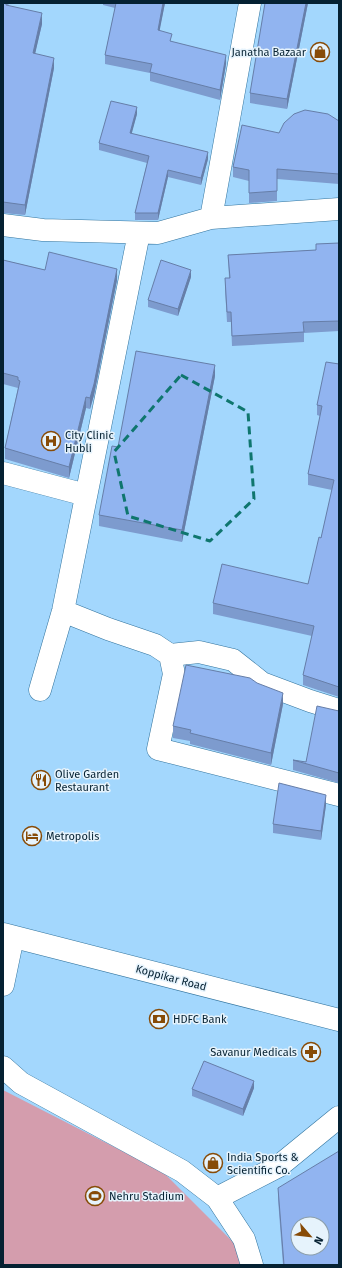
<svg xmlns="http://www.w3.org/2000/svg" width="342" height="1268" font-family="'Fira Sans',sans-serif">
  <style>
    .green { fill: #d49dad }
    .lines { fill: none; stroke-linecap: round; stroke-linejoin: round }
    .minor-casing { stroke: #32749e; stroke-width: 23 }
    .major-casing { stroke: #32749e; stroke-width: 23 }
    .minor { stroke: #fff; stroke-width: 22 }
    .major { stroke: #fff; stroke-width: 22 }
    .wall { fill: #7d9bce }
    .shaded-wall { fill: #667ea8 }
    .building { fill: #91b4f0; stroke: #667ea8; fill-rule: evenodd }
    .marked { fill: none; stroke: #0f766e; stroke-width: 3; stroke-dasharray: 8 5; stroke-linejoin: round }
    .labels { text-anchor: middle; dominant-baseline: central; stroke-width: 3; stroke-linejoin: round; paint-order: stroke }
    .poi-label { font-size: 11px; fill: #052132; stroke: #e6f3fc; text-anchor: start }
    .street-label { font-size: 11px; fill: #052132; stroke: #e6f3fc }
  </style>
  <rect width="100%" height="100%" fill="#a3d7fd"/>
  <!-- green -->
  <path class="green" d="M3,1090L163,1172L238,1247L246,1265H3Z"/>
  <g class="lines">
    <!-- minor casing -->
    <g class="minor-casing">
      <path id="minor" d="M211,218L250,3
        M3,225L43,230L158,233L211,218L339,209
        M3,473L86,495
        M63,611L108,629L155,645L170,655L174,674L158,749L339,795
        M170,655L199,652L233,660L262,683L310,701L339,710
        M40,690L63,611L139,233
        M3,985L13,937
        M3,1067L21,1083L182,1171L217,1198L244,1239L252,1265
        M217,1198L279,1166L339,1117"/>
    </g>
    <!-- major casing -->
    <g class="major-casing">
      <path id="major" d="M3,934L339,1020"/>
    </g>
    <!-- minor -->
    <use href="#minor" class="minor"/>
    <!-- major -->
    <use href="#major" class="major"/>
  </g>
  <!-- wall -->
  <path class="wall" d="M3,3H9L8,6L42,24L35,53L54,68L25,215L3,213Z
    M103,3H165L159,31L172,42L226,64L220,100L150,81V73L105,64V55L115,8L103,5Z
    M308,3L287,109L250,103V93Z
    M137,114L131,134L208,159L201,185L168,177L158,220H135V213L147,163L99,150V143Z
    M339,121V184L277,179V201L249,203V181L233,177V167L279,133Z
    M339,243V331L304,333V342L232,346L231,322H227L225,289V278H229L228,255L316,250Z
    M3,260L45,270L117,280L94,395L90,409L86,408L69,478L5,459V448L18,388L3,384Z
    M191,277L178,316L148,307V300Z
    M339,364V697L303,685V675L312,636L213,614V603L308,584L321,538L332,490L308,485V474L320,416L317,415V405Z
    M215,376L182,542L99,526V515L118,447Z
    M283,704L271,765L190,744V741L173,738V726Z
    M339,711V783L293,770V760L306,762Z
    M326,805L321,840L273,833V824Z
    M254,1088L243,1116L192,1096V1089Z
    M278,1188L339,1265H283L278,1199Z"/>
  <!-- shaded-wall -->
  <path class="shaded-wall" d="M163,3H165L158,39V30Z
    M306,3H308L287,109V99Z
    M42,13V24L33,63V53Z
    M226,55V64L220,100V90Z
    M54,58V68L25,215V205Z
    M137,107V114L130,140V133Z
    M208,152V159L201,185V178Z
    M168,170V177L158,220V213Z
    M117,269V280L94,395L90,409V398Z
    M191,270V277L178,316V309Z
    M215,365V376L182,542V530Z
    M86,397V408L69,478V467Z
    M283,693V704L271,765V753Z
    M326,795V805L321,840V831Z
    M254,1081V1088L243,1116V1109Z"/>
  <!-- building -->
  <path class="building" d="M3,3H6V5L42,13L33,53L54,58L25,205L3,202Z
    M116,3H163L158,30L172,34L170,41L226,55L220,90L150,72L152,64L105,55Z
    M265,3H306L287,99L250,93Z
    M111,101L137,107L130,133L208,152L201,178L168,170L158,213H135L149,156L99,143Z
    M305,110L328,114L339,121V174L277,169V191L249,193V170L233,167L242,125L279,133L284,123L294,114Z
    M339,243V321L303,322L304,332L232,336L231,312H227L225,278H230L228,255L316,250V244Z
    M49,252L117,269L94,384L90,398L86,397L69,467L5,448L20,381L18,380V377L3,373V260L45,270Z
    M161,260L191,270L178,309L148,300Z
    M136,351L215,365L182,530L99,515L112,446L118,447Z
    M326,362L339,364V687L303,675L314,626L213,603L222,564L308,584L319,537L321,538L334,480L308,474L322,406L317,405Z
    M186,665L250,678L257,683L283,693L271,753L190,733L191,730L173,726Z
    M317,706L339,711V773L293,760L306,762Z
    M279,783L326,795L321,831L273,824Z
    M204,1061L254,1081L243,1109L192,1089Z
    M339,1151V1265H284L278,1188ZM298,1224H322V1248H298Z"/>
  <!-- marked area -->
  <path class="marked" d="M181,375L248,412L254,499L210,541L128,516L114,452Z"/>
  <!-- icons -->
  <defs>
    <g id="shop-ring" transform="scale(1)"><circle r="9.5" fill="#e6f3fc" stroke="#874b07" stroke-width="1.5"/><path d="M-5-2.5h2.3a2.7 3.5 0 0 1 5.4 0H5L5.5 6h-11ZM-1.5-2.5h3a1.5 2.3 0 0 0-3 0Z" fill="#874b07"/></g>
    <g id="hospital-ring" transform="scale(1)"><circle r="9.5" fill="#e6f3fc" stroke="#874b07" stroke-width="1.5"/><path d="M-5-5h3v3.5h4V-5h3V5h-3V1.5h-4V5h-3Z" fill="#874b07"/></g>
    <g id="restaurant-ring" transform="scale(1)"><circle r="9.5" fill="#e6f3fc" stroke="#874b07" stroke-width="1.5"/><path d="M-5-6h1v4h1v-4h1v4h1v-4h1v5L-1.5 .5V6h-2V.5L-5-1ZM5-6V6H3V1.5H1.5Q1.5-4 5-6Z" fill="#874b07"/></g>
    <g id="hotel-ring" transform="scale(1)"><circle r="9.5" fill="#e6f3fc" stroke="#874b07" stroke-width="1.5"/><path d="M-6-4.5h1.5V1H6V5H4.5V3h-9V5H-6ZM-4 0a1.8 1.8 0 1 1 3.6 0ZM.5 0V-2.5h3Q6-2.5 6 0Z" fill="#874b07"/></g>
    <g id="bank-ring" transform="scale(1)"><circle r="9.5" fill="#e6f3fc" stroke="#874b07" stroke-width="1.5"/><path d="M-6-4H6V4H-6ZM0-2.3a2.3 2.3 0 1 0 0 4.6a2.3 2.3 0 1 0 0-4.6Z" fill="#874b07"/></g>
    <g id="pharmacy-ring" transform="scale(1)"><circle r="9.5" fill="#e6f3fc" stroke="#874b07" stroke-width="1.5"/><path d="M-2-6h4v4h4v4h-4v4h-4v-4h-4v-4h4Z" fill="#874b07"/></g>
    <g id="stadium-ring" transform="scale(1)"><circle r="9.5" fill="#e6f3fc" stroke="#874b07" stroke-width="1.5"/><path d="M0-5a6.5 5 0 1 0 0 10a6.5 5 0 1 0 0-10ZM-3.5-1.8h7v3.6h-7Z" fill="#874b07"/></g>
  </defs>
  <g fill-rule="evenodd">
    <use href="#shop-ring" x="320" y="52"/>
    <use href="#hospital-ring" x="51" y="441"/>
    <use href="#restaurant-ring" x="41" y="780"/>
    <use href="#hotel-ring" x="32" y="836"/>
    <use href="#bank-ring" x="159" y="1019"/>
    <use href="#pharmacy-ring" x="311" y="1052"/>
    <use href="#shop-ring" x="213" y="1163"/>
    <use href="#stadium-ring" x="95" y="1196"/>
  </g>
  <g class="labels">
    <!-- poi labels -->
    <g class="poi-label">
      <text x="306" y="52" text-anchor="end">Janatha Bazaar</text>
      <text x="65" y="435">City Clinic<tspan x="65" dy="13">Hubli</tspan></text>
      <text x="55" y="774">Olive Garden<tspan x="55" dy="13">Restaurant</tspan></text>
      <text x="46" y="836">Metropolis</text>
      <text x="173" y="1019">HDFC Bank</text>
      <text x="297" y="1052" text-anchor="end">Savanur Medicals</text>
      <text x="227" y="1157">India Sports &amp;<tspan x="227" dy="13">Scientific Co.</tspan></text>
      <text x="109" y="1196">Nehru Stadium</text>
    </g>
    <!-- street labels -->
    <g class="street-label">
      <text transform="translate(171 978) rotate(15)">Koppikar Road</text>
    </g>
  </g>
  <!-- border -->
  <rect width="342" height="1268" fill="none" stroke="#052132" stroke-width="8"/>
  <!-- north arrow -->
  <g transform="translate(310 1236) rotate(118)"><circle r="19" fill="#e6f3fc" stroke="#8c9fab"/>
  <path d="M0-3L7 15L0 10L-7 15Z" fill="#874b07"/>
  <text y="-6" font-size="11" font-weight="bold" text-anchor="middle" fill="#052132">N</text>
  </g>
</svg>
